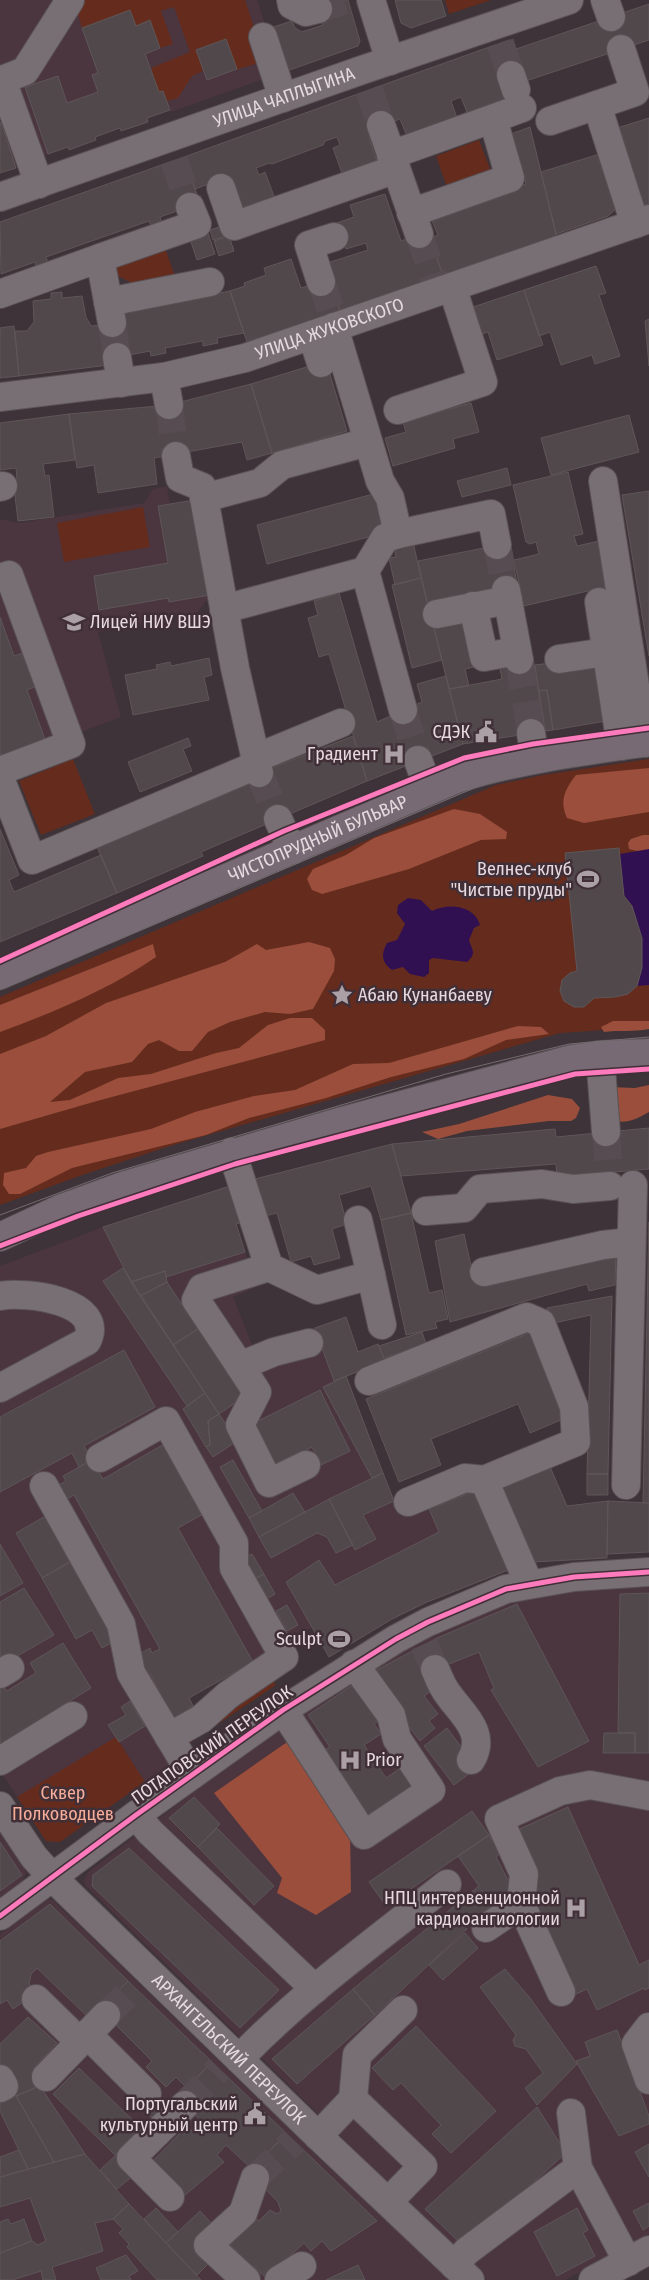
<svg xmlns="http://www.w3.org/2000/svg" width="649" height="2280" font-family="'Fira Sans Condensed',sans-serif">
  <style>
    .built { fill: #4b353f }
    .green { fill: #652c1e }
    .forest { fill: #9a4e3b }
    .water { fill: #311051 }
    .building { fill: #51484b; stroke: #5f5658 }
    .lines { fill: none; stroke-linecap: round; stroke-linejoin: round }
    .minor-tunnel { stroke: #564c51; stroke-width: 28; stroke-dasharray: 28 14; stroke-linecap: butt }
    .minor-casing { stroke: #5a5155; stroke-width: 30 }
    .major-casing { stroke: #5a5155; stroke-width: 30 }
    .minor { stroke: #776f73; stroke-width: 28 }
    .major { stroke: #776a74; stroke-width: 28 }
    .tram { stroke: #746c6f; stroke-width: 1 }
    .cycleway-casing { stroke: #412f37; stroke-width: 8 }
    .cycleway { stroke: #fd7abc; stroke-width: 5 }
    .labels { text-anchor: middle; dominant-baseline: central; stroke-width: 5; stroke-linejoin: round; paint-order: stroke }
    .street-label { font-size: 18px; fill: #e6dadf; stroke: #412f37 }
    .poi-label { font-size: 18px; fill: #e6dadf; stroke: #412f37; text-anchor: end }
    .park-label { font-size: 18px; fill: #f6ae9a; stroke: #412f37 }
  </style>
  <rect width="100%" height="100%" fill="#3d3338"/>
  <!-- built -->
  <path class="built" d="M0,0H257L281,73L171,112L170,110L147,118L148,122L121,131L120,128L95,137L96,140L69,150L68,147L15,165L0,118Z
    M167,486L170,504L194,500L210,595L198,612L98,632L121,717L0,763V519L19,523L144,503L153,489Z
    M233,1185L245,1221L236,1224L257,1287L233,1297L253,1347L346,1317L358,1352L422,1332L426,1344L384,1358L385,1361L347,1376L383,1473L401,1516L429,1509L477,1490L511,1569L427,1602L392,1619L329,1657L313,1627L189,1698L193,1706L189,1708L171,1764L60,1842L46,1841L0,1771V1266L103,1227Z
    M649,1587V2236L565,2280H487L85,1885L84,1879L88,1872L241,1756L367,1670L434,1635L515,1598L579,1589Z
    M0,1831L25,1869L26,1874L21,1883L0,1898Z
    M48,1899L53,1900L319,2158L451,2280H0V1934Z"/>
  <!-- green -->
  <path class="green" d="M84,0H245L265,61L235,70L226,39L196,49L203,71L192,76L178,98L167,101L163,91L159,92L151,68L190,52L174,7L161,11L173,44L160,48L150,21L136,26L130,11L82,28L78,14Z
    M445,0H491L449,14Z
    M479,140L492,174L448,190L436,156Z
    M164,245L175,276L134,284L116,275L112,263Z
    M143,507L150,547L64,562L57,523Z
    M73,759L95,814L41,835L19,781Z
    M649,759V1027L560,1033L170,1146L85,1174L0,1205V997L496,785L543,775Z
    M271,1678L276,1685L187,1745L183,1739Z
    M116,1737L145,1782L60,1842L46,1841L17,1797Z"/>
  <!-- forest -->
  <path class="forest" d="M649,768V812L584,823L567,818C559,801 565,789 576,775Z
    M454,809L480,814L507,832L506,839L481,840L409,869L322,894L312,890L307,879L313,869L346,855L374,838Z
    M643,835H649V854L629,849L628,843L631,839Z
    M309,942L330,948L335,959L334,971L313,1009L290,1014L265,1012L230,1022L208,1032L192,1051H179L159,1040L148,1044L132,1062L85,1072L50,1102L70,1100L118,1078L151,1074L216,1053L239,1048L268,1025L290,1018H312L325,1030V1040L97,1101L0,1129V1054L46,1036L106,1003L225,962L257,944L266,950Z
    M153,944L156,957C108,990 54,1012 0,1032V1005Z
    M613,1021H649V1029C633,1032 619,1030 604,1032L601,1027Z
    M518,1026L541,1027L549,1034L506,1040L464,1059L391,1077L326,1098L249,1118L206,1135L72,1168L20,1194H9L3,1185L4,1173L26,1168L36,1156L48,1152L151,1129L195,1112L254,1096L295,1090L353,1064L389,1063Z
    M649,1085V1112C639,1118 627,1124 615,1121L610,1087L635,1088Z
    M548,1095L572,1099L580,1108L576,1118L571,1121H549L467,1131L438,1139L422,1132L459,1124Z
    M290,1740L350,1830L351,1892L316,1915L277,1893L282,1878L214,1793Z"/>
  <!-- water -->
  <path class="water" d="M649,849V985L637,986L642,968V939L632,906L624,896L620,854Z
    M408,898L421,900L432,911C448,903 474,905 480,925L474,928L469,940C472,950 477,953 467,962L433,958L429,960V973L424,977L410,974L403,967L392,970C381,962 381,954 387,943L397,940L405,924L397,913L398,905Z"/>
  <!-- building -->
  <path class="building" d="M315,0H348L360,41L358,46L281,73L267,29L292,21L295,28L302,32L323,25Z
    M395,0H441L446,16L411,28L401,23Z
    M649,4V40L523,82L513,50Z
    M130,10L136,26L150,20L160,48L145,54L159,92L163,91L170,110L147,118L148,122L121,131L120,128L95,137L96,140L69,150L68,147L48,154L25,87L58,76L67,103L98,92L92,75L98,73L82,28Z
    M226,39L237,69L207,80L196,50Z
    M509,40L520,72L512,99L468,115L461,97L451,101L457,118L407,136L400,119L389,123L377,87Z
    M377,87L389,123L373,132L369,138L378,164L343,176L333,148L340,145L337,137L325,141L323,145L272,164L269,163L256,168L259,175L265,172L275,199L242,211L225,178L195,189L184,157Z
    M649,118V204L640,207L614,129Z
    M1,122L16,168L0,173V123Z
    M530,127L557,238L443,276L430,238L438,235L431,218L526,184L511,134Z
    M603,153L616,209L608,216L556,234L541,172Z
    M184,157L200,203L160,217L162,224L152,228L149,221L46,257L49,265L37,269L35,262L1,274L0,222Z
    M385,194L401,241L428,231L443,276L340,311L324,264L368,250L366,243L346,249L337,223L354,217L350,205Z
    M225,225L229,235L213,240L210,230Z
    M208,233L215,254L197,260L190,239Z
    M229,236L234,251L219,256L214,241Z
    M291,259L301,288L329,279L340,311L247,342L230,291L245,286L244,283L266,275L264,268Z
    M596,266L606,293L599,295L620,356L595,364L592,355L561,365L550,332L539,336L524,290Z
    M524,290L543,345L497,360L488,332L473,337L464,310Z
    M230,291L244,333L217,338L218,343L203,346V341L165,348L166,353L151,356L150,351L108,359L101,325L122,312Z
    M62,292V298L82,296L86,317L91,326L101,325L109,365L19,376L15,331H27L34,322L33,301L51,299V293Z
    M649,319V366L645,321Z
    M14,326L19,376L0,378V328Z
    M326,361L347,431L272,453L251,384Z
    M251,384L272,453L247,460L242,442L154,458L157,484L98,493L94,465L77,468L69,414L169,405Z
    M471,403L479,432L453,439L455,448L393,466L385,438L406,432L403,422Z
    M69,414L75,460L43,464L45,476L49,475L54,517L18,521L13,479H17L16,468L0,470V477V423Z
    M629,415L639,452L551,475L541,438Z
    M507,468L511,485L462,497L457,481Z
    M568,472L583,534L574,536L577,546L599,541L609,586L524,606L514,560L539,554L536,542L530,544L526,542L513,485Z
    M649,491V656L622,495Z
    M377,493L387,532L267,564L257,525Z
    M194,500L210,595L169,602L168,598L99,610L94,576L168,563L158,506Z
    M412,537L421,578L395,585L389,558L396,557L393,541Z
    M509,543L518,588L428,606L418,561Z
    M421,578L442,660L412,668L392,585Z
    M339,593L377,722L422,702L417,684L446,676L463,744L367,781L329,654L319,657L308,618L318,615L314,601Z
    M0,617L14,656L32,650L44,683L27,690L47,745L0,763Z
    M465,617L474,667L465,669L469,686L449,689L433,624Z
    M533,657L545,731L463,744L449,689L502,679L499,663Z
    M209,658L212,675L204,677L209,700L133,715L125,675L157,669L156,665L170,662L171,666Z
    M551,663L552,671L597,664L606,721L553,730L547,690L539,691L535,665Z
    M547,690L553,730L545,731L539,691Z
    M353,736L367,781L201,852L203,856L117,893L97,847L259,773Z
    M188,738L191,746L183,749L192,771L140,792L128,762Z
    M0,829L19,875L9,880L14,892L101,855L117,893L0,942Z
    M619,848L624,896L632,906L642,938V968L637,986L628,994L615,997L594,998L584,1007H574L564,1001L560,991L562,980L570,973L577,971L565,853Z
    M649,1128V1169L557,1177L556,1164L401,1176L392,1144L555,1129L556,1137Z
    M392,1144L411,1213L381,1220L371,1186L339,1195L347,1224L332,1229L340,1258L314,1265L311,1256L291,1262L277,1213L265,1216L255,1179Z
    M233,1185L245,1221L236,1224L245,1252L166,1277L165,1271L131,1282L103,1227Z
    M411,1213L429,1293L442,1290L448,1319L435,1322L437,1328L406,1335L381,1220Z
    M649,1222V1503H643Z
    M464,1234L475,1284L616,1252L615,1285L589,1291L587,1284L450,1322L435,1241Z
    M123,1268L205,1393L187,1406L103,1281Z
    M165,1271L167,1282L140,1296L131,1282Z
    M167,1282L198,1329L173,1345L140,1296Z
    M612,1296L608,1474H587L591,1315L549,1324L547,1308Z
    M346,1317L358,1352L378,1344L385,1361L334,1381L315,1328Z
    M198,1329L244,1397L219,1414L173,1345Z
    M534,1331L568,1417L530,1433L518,1404L431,1439L441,1465L399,1482L366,1399Z
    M422,1332L426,1344L384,1358L379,1346Z
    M124,1350L155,1407L84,1446L92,1460L79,1467L72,1453L0,1492V1417Z
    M346,1376L383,1473L372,1478L323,1387Z
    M320,1390L350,1451L321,1465L312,1447L276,1466L254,1423Z
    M205,1393L219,1414L208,1421L210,1445L206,1447L183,1409Z
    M219,1414L237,1441L213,1457L206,1447L210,1445L208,1421Z
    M166,1443L205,1513L178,1528L253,1662L189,1698L193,1706L189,1708L194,1718L177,1728L154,1699L161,1695L150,1674L142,1679L136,1656L150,1648L152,1653L160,1649L74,1495L65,1500L57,1486L66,1481L63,1476L92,1460L103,1479Z
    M233,1460L262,1511L249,1518L220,1467Z
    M548,1462L567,1506L608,1501L607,1558L533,1562L500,1483Z
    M383,1473L394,1501L363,1515L376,1539L355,1550L329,1499Z
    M587,1474H608V1495H587Z
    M477,1490L511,1569L427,1602L392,1619L329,1657L286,1582L319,1560L335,1585L439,1532L429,1509Z
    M293,1493L305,1512L259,1537L249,1518Z
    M329,1499L353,1545L336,1553L327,1537L317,1533L271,1558L259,1537Z
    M608,1501L649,1503V1552L607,1554Z
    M49,1514L74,1559L42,1578L16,1533Z
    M0,1544L23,1583L0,1596Z
    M252,1554L264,1574L252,1580L240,1560Z
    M71,1562L115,1641L102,1648L92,1630L76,1639L42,1578Z
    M264,1574L275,1594L263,1601L252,1580Z
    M24,1588L54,1635L0,1666V1602Z
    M649,1593V1753H635V1733H618L620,1594Z
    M517,1604L589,1741L538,1767L491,1690L494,1688L479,1652L427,1673L435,1688L424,1696L438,1714L429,1721L435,1728L420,1741L369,1674L437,1638Z
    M287,1605L298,1625L287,1631L276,1611Z
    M63,1643L91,1688L0,1744V1682L7,1691L36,1673L30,1663Z
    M357,1682L381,1719L374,1724L381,1734L364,1745L386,1778L402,1767L417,1790L369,1823L322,1752L330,1747L308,1715Z
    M130,1701L145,1726L119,1742L108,1725L126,1715L121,1707Z
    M447,1728L477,1768L454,1785L424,1746Z
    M604,1733H635V1753H603Z
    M194,1797L220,1824L198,1847L169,1818Z
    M568,1807L639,1965L649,1960V1988L645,1990L644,1988L597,2010L587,1989L574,1995L535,1909L540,1907L529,1884L537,1880L515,1831Z
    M472,1811L489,1835L386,1906L369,1882Z
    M217,1828L274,1886L254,1905L198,1847Z
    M489,1835L500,1853L496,1857L513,1890L464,1925L467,1929L375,2015L353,1989L479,1886L458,1856Z
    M0,1842L22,1875L0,1891Z
    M129,1848L279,1990L240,2028L92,1886L93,1875Z
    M50,1904L128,1981L90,2019L37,1968L31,1974L29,1984L36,1993L13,2009L7,2000L0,2004V1941Z
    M465,1933L478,1948L443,1980L429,1965Z
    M505,1969L530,1998L577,2064L537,2105L525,2088L543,2073L526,2049L515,2046L513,2040L516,2035L480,1987Z
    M128,1981L212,2062L187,2088L176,2077L166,2087L146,2067L152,2061L100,2009Z
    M353,1989L375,2015L297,2084L272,2059Z
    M28,2017L57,2043L33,2069L43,2084L16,2096L0,2067V2044Z
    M416,2026L496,2111L451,2153L432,2134L441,2125L401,2083L393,2090L372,2068Z
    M617,2030L649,2116V2124L619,2136L576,2061L590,2056L585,2042Z
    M212,2062L287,2134L251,2168L226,2145L217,2155L224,2162L184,2196L151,2163L181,2132L184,2134L189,2129L191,2131L200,2120L178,2097Z
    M79,2068L141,2128L115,2155L53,2094Z
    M40,2086L85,2154L54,2162L16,2096Z
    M13,2092L16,2096L54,2162L28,2169L0,2111V2098Z
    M155,2096L167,2108L155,2121L143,2109Z
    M537,2107L566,2153L463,2246L425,2209Z
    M287,2134L377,2221L331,2251L322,2241L311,2251L304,2243L266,2278L254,2267L248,2269L237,2259L238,2252L229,2244L256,2219L259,2221L270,2210L277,2214L281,2211L278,2202L248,2171Z
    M649,2144V2177L635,2152Z
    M19,2150L28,2169L1,2177L0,2157Z
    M85,2154L129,2204L113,2219L95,2223L103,2251L52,2267L56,2280H43L41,2271L12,2280H0V2253L32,2241L38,2245L46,2241L30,2198L0,2207V2177Z
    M116,2155L134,2175L117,2189L100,2170Z
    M649,2203V2226L643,2230L633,2211Z
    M129,2204L201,2280H157L127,2247L129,2244L119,2233L123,2229L113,2219Z
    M156,2208L178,2232L166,2243L144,2219Z
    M577,2208L588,2230L583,2233L595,2256L557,2276L534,2232Z
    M200,2211L213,2225L212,2260L197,2275L166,2243Z
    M8,2219L11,2224L24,2219L32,2241L0,2253V2222Z
    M126,2255L138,2271L129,2276L131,2280H101L96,2268Z
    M358,2265L365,2280H326L330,2278Z"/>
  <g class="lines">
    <!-- minor-tunnel -->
    <path class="minor-tunnel" d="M318,9L347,0
      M500,43L511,75
      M369,90L381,125
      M174,160L190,207
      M419,234L434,278
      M321,282L332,313
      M112,323L117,357
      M169,405L176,456
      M497,545L506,590
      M519,660L531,733
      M403,710L418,760
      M259,773L278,819
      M606,1132L609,1173
      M424,1644L435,1669
      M106,2015L135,1987
      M185,2105L219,2069
      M255,2178L294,2141"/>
    <!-- minor casing -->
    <g class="minor-casing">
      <g id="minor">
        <path d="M291,0L292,5L306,12L318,9"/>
        <path d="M371,0L390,61"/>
        <path d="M605,0L611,17"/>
        <path d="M263,37L283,98"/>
        <path d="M511,75L516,90"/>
        <path d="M597,105L635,224"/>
        <path d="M550,121L635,92L621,49"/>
        <path d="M381,125L419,234"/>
        <path d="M391,155L522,108"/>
        <path d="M39,184L2,80L25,71L70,0"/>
        <path d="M221,188L234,226L396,169"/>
        <path id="s1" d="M0,197L362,70L569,0"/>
        <path d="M411,213L510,178L493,119"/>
        <path d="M100,258L197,224L190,207"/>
        <path d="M321,282L309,245L334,237"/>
        <path d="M0,294L100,258L112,323"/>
        <path d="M108,302L210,282"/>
        <path d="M334,327L380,481L390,498L398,534"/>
        <path d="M312,335L321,363"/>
        <path d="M117,357L121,383"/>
        <path d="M164,377L169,405"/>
        <path id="s2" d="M0,397L164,377L245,358L649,219"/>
        <path d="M398,410L483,382L452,287"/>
        <path d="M176,456L180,478L202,487L235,668L259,773"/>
        <path d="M603,481L644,743"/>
        <path d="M0,487L3,486"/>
        <path d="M204,498L260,483L282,465L368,442"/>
        <path d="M365,571L403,710"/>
        <path d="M0,578L9,575L71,744L0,771"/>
        <path d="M506,590L519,660"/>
        <path d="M599,602L621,746"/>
        <path d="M473,606L484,657L517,651"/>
        <path d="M224,609L365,571L385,538L398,534L491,514L497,545"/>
        <path d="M437,614L508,600"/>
        <path d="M559,659L606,652"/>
        <path d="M531,733L535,759"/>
        <path d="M256,758L341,723"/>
        <path d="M418,760L429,790"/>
        <path d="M0,778L32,860L257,765"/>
        <path d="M278,819L292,850"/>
        <path d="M600,1055L606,1132"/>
        <path d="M232,1152L269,1267L317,1290L371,1275L382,1325"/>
        <path d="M426,1211L464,1208L480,1189L542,1184L573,1189L610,1186"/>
        <path d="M358,1220L371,1275"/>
        <path d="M269,1267L202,1288L196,1300L240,1366L274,1352L309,1343"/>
        <path d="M484,1272L603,1245L631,1242"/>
        <path d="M0,1296C26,1291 106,1301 87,1341L0,1388"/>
        <path d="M240,1366L257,1392L240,1425L269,1483L306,1465"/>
        <path d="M369,1381L527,1317L541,1323L574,1407L576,1442L484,1480L529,1584"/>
        <path d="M100,1458L166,1421L234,1543V1568L284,1657L228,1695L201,1719L169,1737"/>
        <path d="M626,1485L633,1185"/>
        <path d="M44,1486L121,1624L131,1673L192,1775"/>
        <path d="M408,1502L465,1478L484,1480"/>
        <path d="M435,1669C438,1675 440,1682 444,1688C456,1710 489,1730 471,1760"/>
        <path d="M0,1674L10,1668"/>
        <path d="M283,1710L364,1835L431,1790L397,1739L391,1715L354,1664"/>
        <path d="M0,1761L73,1716"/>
        <path id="s3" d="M0,1806L34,1857L53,1878L318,2136L470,2280"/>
        <path d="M136,1815L150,1832L315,1989"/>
        <path d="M0,1916L136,1815L283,1710L396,1639L428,1622L506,1589L574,1577L649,1572"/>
        <path d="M486,1928L521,1904"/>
        <path d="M561,1992L521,1904L524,1874L499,1819L560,1791L590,1785L649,1796"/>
        <path d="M36,1999L80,2042L106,2015"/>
        <path d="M649,2027L636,2044L649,2080"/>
        <path d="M87,2034L147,2094"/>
        <path d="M239,2059C301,1994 377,1940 447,1884"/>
        <path d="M46,2077L80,2042"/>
        <path d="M0,2079L4,2086L0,2088"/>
        <path d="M353,2099L423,2166L388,2202"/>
        <path d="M571,2113L578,2168L628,2262"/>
        <path d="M318,2136L353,2099L357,2055L403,2010"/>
        <path d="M170,2197L131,2158L185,2105"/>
        <path d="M454,2265L467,2251L578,2168"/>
        <path d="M246,2280L208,2245L243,2213L255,2178"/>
        <path d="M279,2280L302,2266"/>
        <path d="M593,2280L649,2250"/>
      </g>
    </g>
    <!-- major casing -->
    <g class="major-casing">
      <g id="major">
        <path id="s4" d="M0,975L459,778C521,759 585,751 649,742"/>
        <path d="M0,1237L60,1209L123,1186L339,1122L572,1059L600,1055L649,1053"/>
      </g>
    </g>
    <!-- minor -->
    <use href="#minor" class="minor"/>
    <!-- major -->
    <use href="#major" class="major"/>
    <!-- tram -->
    <path class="tram" d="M0,990L479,786L535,770L649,755
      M0,1215L112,1173L446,1074L569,1044L649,1037"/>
    <!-- cycleway casing -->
    <g class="cycleway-casing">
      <path id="cycleway" d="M0,961L284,831L464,758L533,744L649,728
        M0,1246L78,1216L235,1164L575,1074L649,1069
        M0,1916L136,1815L283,1710L396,1639L428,1622L506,1589L574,1577L649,1572"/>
    </g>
    <!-- cycleway -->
    <use href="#cycleway" class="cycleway"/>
  </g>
  <!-- icons -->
  <defs>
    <g id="school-bare" transform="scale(1.725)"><path d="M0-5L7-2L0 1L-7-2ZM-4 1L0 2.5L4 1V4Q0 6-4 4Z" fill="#aba0a5" stroke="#412f37" stroke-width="2.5" paint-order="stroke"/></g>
    <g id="civic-bare" transform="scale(1.725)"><path d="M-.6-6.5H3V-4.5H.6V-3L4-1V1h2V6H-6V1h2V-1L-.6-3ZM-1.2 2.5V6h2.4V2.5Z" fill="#aba0a5" stroke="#412f37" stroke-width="2.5" paint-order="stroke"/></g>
    <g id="hospital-bare" transform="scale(1.725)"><path d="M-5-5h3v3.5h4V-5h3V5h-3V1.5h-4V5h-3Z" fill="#aba0a5" stroke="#412f37" stroke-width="2.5" paint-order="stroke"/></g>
    <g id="stadium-bare" transform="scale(1.725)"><path d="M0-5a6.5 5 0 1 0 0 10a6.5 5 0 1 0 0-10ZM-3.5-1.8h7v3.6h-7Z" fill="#aba0a5" stroke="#412f37" stroke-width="2.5" paint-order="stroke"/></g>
    <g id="sight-bare" transform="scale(1.725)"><path d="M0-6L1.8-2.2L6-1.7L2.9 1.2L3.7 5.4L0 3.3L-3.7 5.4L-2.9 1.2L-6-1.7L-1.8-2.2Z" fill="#aba0a5" stroke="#412f37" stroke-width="2.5" paint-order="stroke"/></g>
  </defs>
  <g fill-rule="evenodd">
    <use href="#school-bare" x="74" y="622"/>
    <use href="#civic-bare" x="486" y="732"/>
    <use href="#hospital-bare" x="394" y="754"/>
    <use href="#stadium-bare" x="588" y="879"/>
    <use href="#sight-bare" x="342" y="995"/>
    <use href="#stadium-bare" x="339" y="1639"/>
    <use href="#hospital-bare" x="350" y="1760"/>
    <use href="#hospital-bare" x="576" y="1908"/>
    <use href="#civic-bare" x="255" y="2114"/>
  </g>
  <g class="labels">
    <!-- street labels -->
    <g class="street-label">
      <text stroke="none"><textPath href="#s1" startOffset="301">УЛИЦА ЧАПЛЫГИНА</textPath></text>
      <text stroke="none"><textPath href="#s2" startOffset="338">УЛИЦА ЖУКОВСКОГО</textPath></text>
      <text stroke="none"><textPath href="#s4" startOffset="346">ЧИСТОПРУДНЫЙ БУЛЬВАР</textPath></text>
      <text transform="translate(212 1745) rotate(-35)">ПОТАПОВСКИЙ ПЕРЕУЛОК</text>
      <text stroke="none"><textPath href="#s3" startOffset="335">АРХАНГЕЛЬСКИЙ ПЕРЕУЛОК</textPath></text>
    </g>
    <!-- poi labels -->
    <g class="poi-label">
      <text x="90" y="622" text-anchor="start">Лицей НИУ ВШЭ</text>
      <text x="470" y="732">СДЭК</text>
      <text x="378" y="754">Градиент</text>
      <text x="572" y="869">Велнес-клуб<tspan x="572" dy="21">"Чистые пруды"</tspan></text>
      <text x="358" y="995" text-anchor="start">Абаю Кунанбаеву</text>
      <text x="322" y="1639">Sculpt</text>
      <text x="366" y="1760" text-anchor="start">Prior</text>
      <text x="560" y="1898">НПЦ интервенционной<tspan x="560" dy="21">кардиоангиологии</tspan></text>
      <text x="238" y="2104">Португальский<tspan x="238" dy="21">культурный центр</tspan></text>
    </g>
    <!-- park labels -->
    <g class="park-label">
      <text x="63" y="1793">Сквер<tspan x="63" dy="21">Полководцев</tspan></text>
    </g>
  </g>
</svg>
